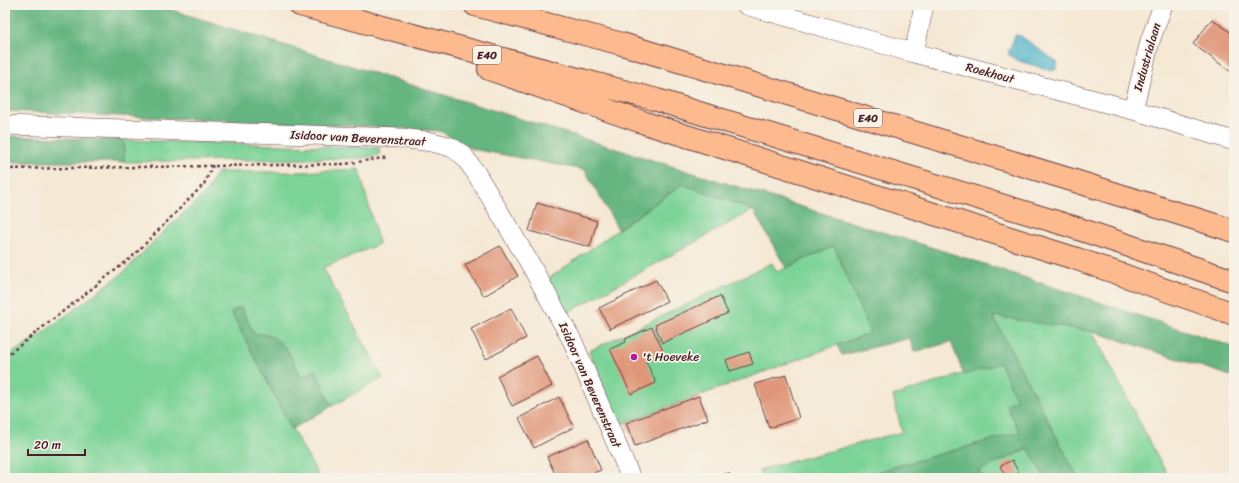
<svg xmlns="http://www.w3.org/2000/svg" width="1239" height="483" font-family="Sriracha,sans-serif">
  <style>
    .green { fill: #7cd397; stroke: #637961 }
    .forest { fill: #65b580; stroke: #586a56 }
    .water { fill: #4ab1c9; stroke: #4a687a }
    .building { fill: #e09678 }
    .lines { fill: none; stroke-linecap: round; stroke-linejoin: round }
    .minor-casing { stroke: #643d44; stroke-width: 20 }
    .highway-casing { stroke: #643d44; stroke-width: 24 }
    .path { stroke: #643d44; stroke-width: 2.5; stroke-dasharray: 3 3; stroke-linecap: butt }
    .minor { stroke: #fff; stroke-width: 19 }
    .highway { stroke: #fcba8e; stroke-width: 22 }
    .poi-dot { fill: #b5179e; stroke: #f7f3e8; stroke-width: 1.5 }
    .labels { text-anchor: middle; dominant-baseline: central; stroke-width: 3.5; stroke-linejoin: round; paint-order: stroke }
    .shield { fill: #f7f3e8; stroke: #7e5f64; stroke-width: 1 }
    .shield-label { font-size: 11px; font-weight: bold; fill: #4a1f2b }
    .street-label { font-size: 12px; fill: #4a1f2b; stroke: #f7f3e8 }
    .poi-label { font-size: 12px; fill: #4a1f2b; stroke: #f7f3e8; text-anchor: start }
  </style>
  <rect width="100%" height="100%" fill="#f7f3e8"/>
  <filter id="ink" filterUnits="userSpaceOnUse"><feTurbulence type="fractalNoise" baseFrequency=".025" numOctaves="2"/><feDisplacementMap in="SourceGraphic" scale="8" xChannelSelector="R" yChannelSelector="G"/><feConvolveMatrix kernelMatrix="1 2 1 2 8 2 1 2 1" color-interpolation-filters="sRGB"/></filter>
  <filter id="wash" filterUnits="userSpaceOnUse"><feTurbulence type="fractalNoise" baseFrequency=".012" numOctaves="4" result="noise"/><feDisplacementMap in="SourceGraphic" scale="16" xChannelSelector="R" yChannelSelector="G"/><feGaussianBlur stdDeviation="0.9" result="paint"/><feColorMatrix in="noise" values="0 0 0 0 0 0 0 0 0 0 0 0 0 0 0 0 0 1.4 0 .05"/><feComposite in="paint" operator="in"/></filter>
  <g filter="url(#wash)">
    <rect width="100%" height="100%" fill="#f5e8d4"/>
    <!-- green -->
    <path class="green" d="M124,140L380,148L379,155L362,158L124,162Z
      M359,169L379,244L323,268L383,378L332,406L315,371L301,377L287,349L260,334L254,335L241,307L231,312L292,429L320,478H5V358L48,329L124,272L159,236L207,191L217,172H299Z
      M683,184L753,210L567,313L548,279Z
      M834,246L870,333L619,425L589,351L772,263L777,272Z
      M993,316L1092,331L1169,478H1078Z
      M1000,362L1017,400L1006,405L1020,432L855,478H762L759,470L902,432L893,396Z
      M1029,448L1045,478H983L979,471Z"/>
    <!-- forest -->
    <path class="forest" d="M5,5H156L975,261L1234,347V377L1092,331L993,316L1078,478H1045L1028,448L979,471L983,478H855L1020,432L1006,405L1017,400L1000,363L964,375L951,342L914,352L910,338L842,355L837,345L870,333L834,246L786,268L753,210L683,184L618,229L585,170L472,149L440,131L378,127L5,111Z
      M5,136L124,140V162H5Z
      M241,307L254,334C283,332 290,356 301,377L315,370L332,406L292,429L231,312Z"/>
    <!-- water -->
    <path class="water" d="M1015,35L1021,36L1058,63L1056,69L1052,71L1016,60L1008,54Z"/>
    <g id="blocks">
      <!-- building -->
      <path class="building" d="M1212,19L1234,35V74L1193,44Z
        M537,203L597,221L590,247L529,231Z
        M500,246L518,276L484,296L465,265Z
        M656,280L667,301L610,329L599,308Z
        M720,296L728,313L662,343L655,325Z
        M511,308L526,338L486,359L471,329Z
        M652,327L664,353L646,361L656,383L631,394L610,349L626,342L625,339Z
        M749,352L753,364L730,371L726,360Z
        M537,356L552,386L512,406L497,376Z
        M786,375L799,418L769,428L755,384Z
        M699,396L708,419L635,446L626,423Z
        M559,397L574,427L534,448L519,418Z
        M588,439L601,470L580,478H557L547,457Z
        M1012,460L1019,473L1010,478H1006L1000,466Z
        M729,473L730,478H712Z"/>
    </g>
  </g>
  <g filter="url(#ink)">
    <use href="#blocks" fill-opacity="0" stroke="#643d44" stroke-width="1"/>
    <g class="lines">
      <!-- minor casing -->
      <g class="minor-casing">
        <path id="minor" d="M746,5L914,53L1133,110L1234,141
          M914,53L924,5
          M1133,110L1150,41L1163,5
          M5,125L401,138L432,142L451,147L463,155L476,173L529,262L573,342L631,478"/>
      </g>
      <!-- highway casing -->
      <g class="highway-casing">
        <path id="highway" d="M300,5L657,100L1073,227L1234,281
          M475,5L622,44L1075,181L1234,231
          M489,69L645,123L1077,259L1234,314"/>
      </g>
      <!-- path -->
      <path class="path" d="M5,169L346,164L388,157
        M5,357L132,257L204,184L213,165"/>
      <!-- minor -->
      <use href="#minor" class="minor"/>
      <!-- highway -->
      <use href="#highway" class="highway"/>
    </g>
  </g>
  <!-- markers -->
  <circle class="poi-dot" cx="634" cy="357" r="4"/>
  <g class="labels">
    <!-- shield labels -->
    <g class="shield">
      <rect x="473" y="46" width="28" height="18" rx="3"/>
      <rect x="854" y="109" width="28" height="18" rx="3"/>
    </g>
    <g class="shield-label">
      <text x="487" y="55">E40</text>
      <text x="868" y="118">E40</text>
    </g>
    <!-- street labels -->
    <g class="street-label">
      <text transform="translate(1147 57) rotate(-74)">Industrialaan</text>
      <text transform="translate(990 73) rotate(15)">Roekhout</text>
      <text transform="translate(358 138) rotate(3)">Isidoor van Beverenstraat</text>
      <text transform="translate(590 385) rotate(66)">Isidoor van Beverenstraat</text>
    </g>
    <!-- poi labels -->
    <g class="poi-label">
      <text x="642" y="357">'t Hoeveke</text>
    </g>
  </g>
  <!-- margin -->
  <rect width="1239" height="483" fill="none" stroke="#f7f3e8" stroke-width="20"/>
  <!-- scale -->
  <path d="M28 449v6h57v-6" fill="none" stroke="#4a1f2b" stroke-width="2"/>
  <text x="34" y="449" font-size="12" fill="#4a1f2b" stroke="#f7f3e8" stroke-width="3" paint-order="stroke">20 m</text>
</svg>
